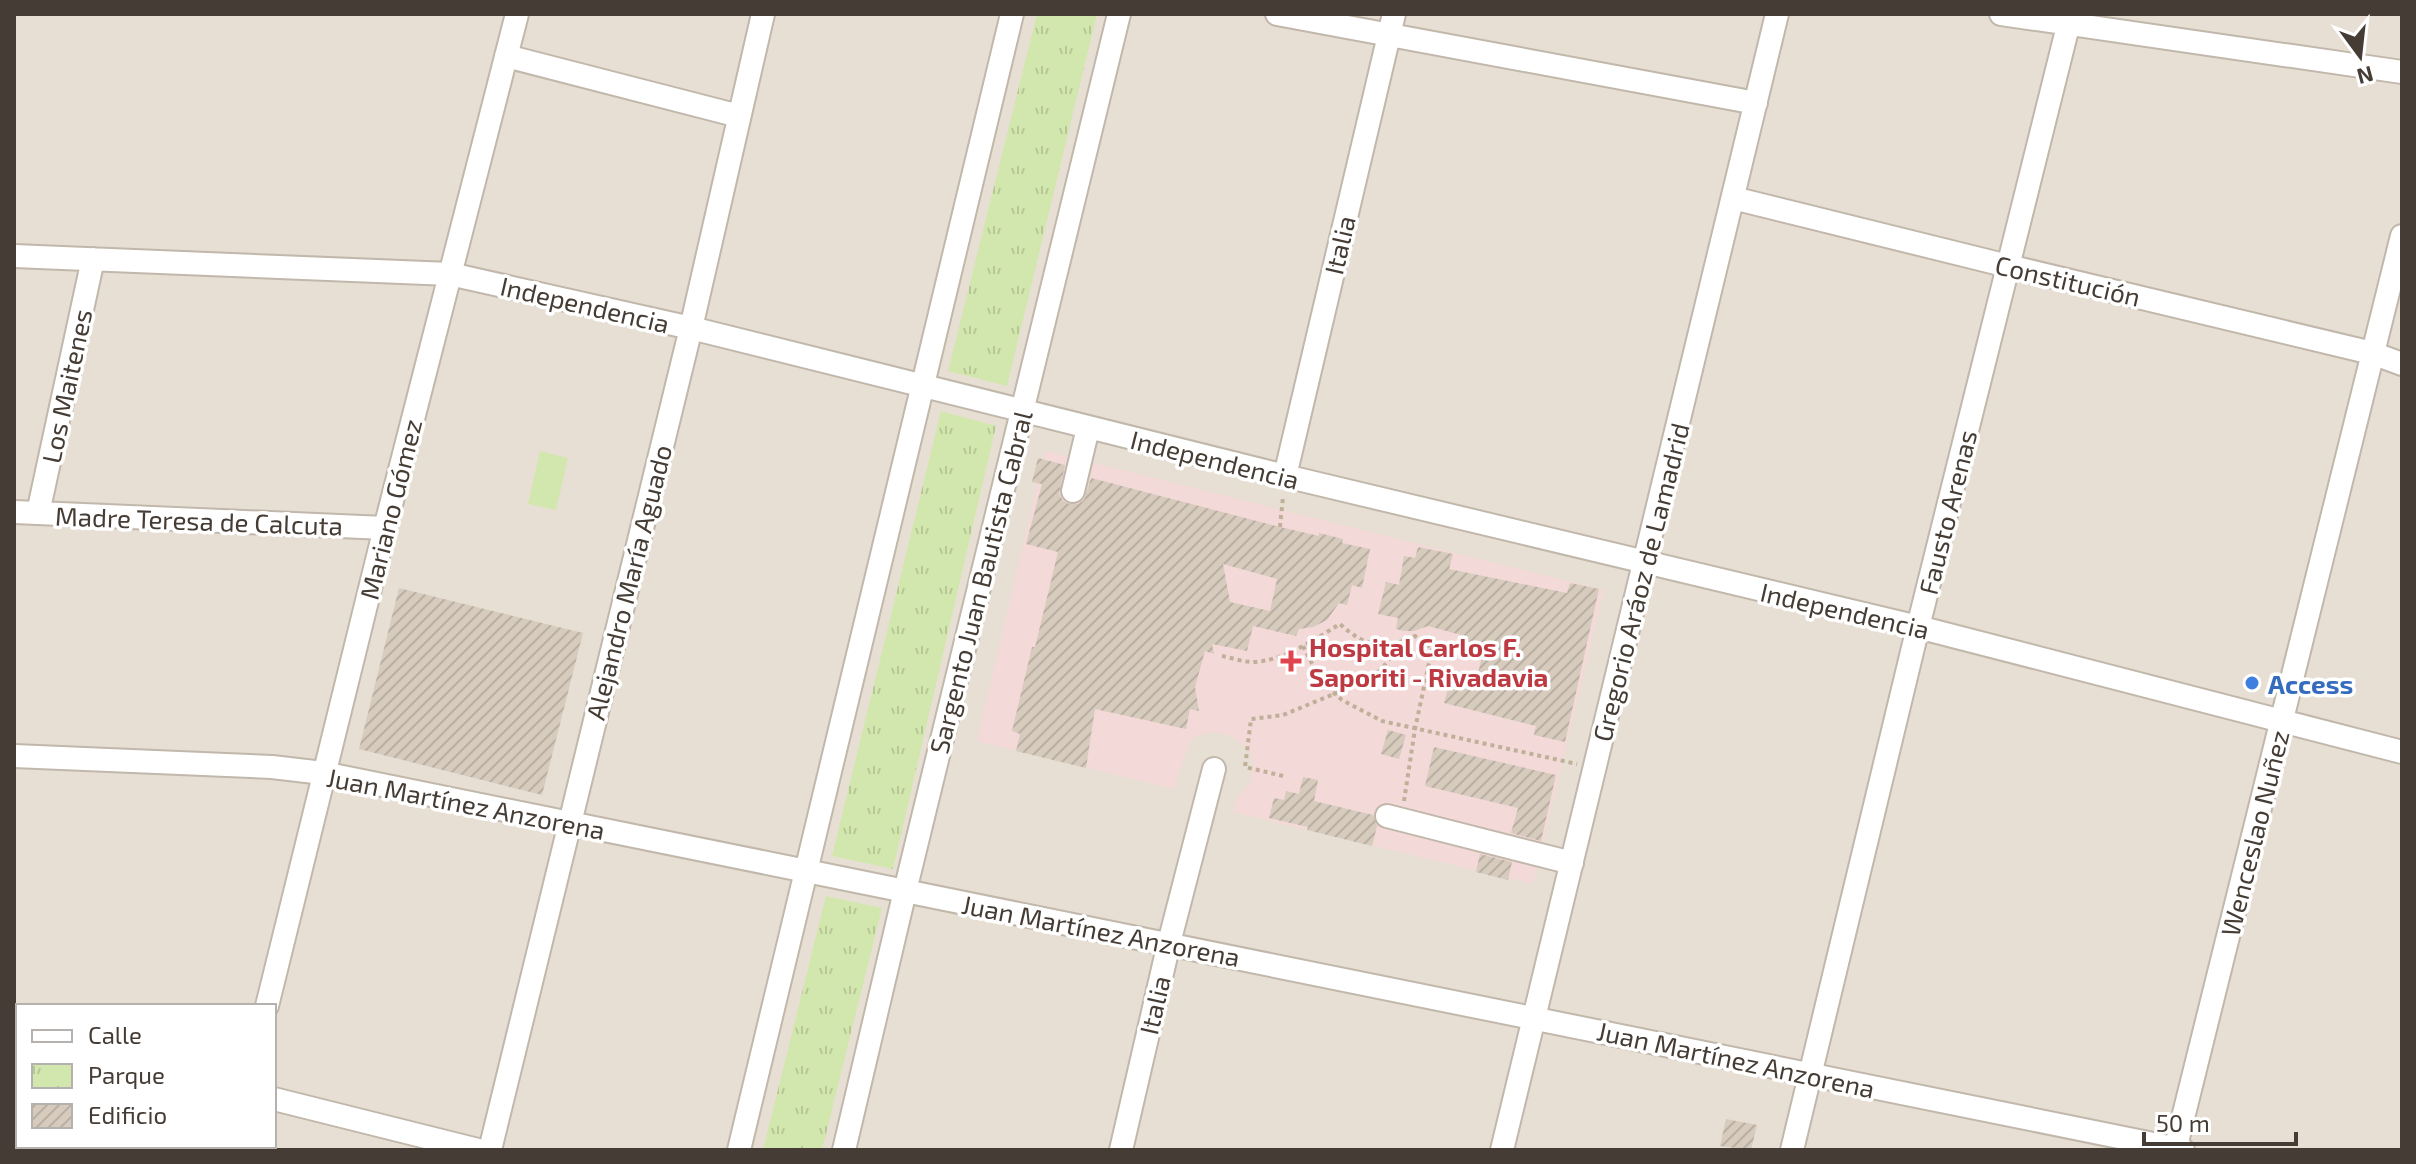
<svg xmlns="http://www.w3.org/2000/svg" width="2416" height="1164" font-family="'Exo 2',sans-serif">
  <style>
    .residential { fill: #e7dfd3; fill-rule: evenodd }
    .medical { fill: #f3d9d8 }
    .green { fill: #d2e7ad }
    .park { fill: url(#park-tufts) }
    .building { fill: url(#building-hatch); fill-rule: evenodd }
    .lines { fill: none; stroke-linecap: round; stroke-linejoin: round }
    .minor-casing { stroke: #c1b7ab; stroke-width: 26 }
    .path { stroke: #c0af99; stroke-width: 4; stroke-dasharray: 4 4; stroke-linecap: butt }
    .minor { stroke: #fff; stroke-width: 22 }
    .health-dot { fill: #e0444e; stroke: #fff; stroke-width: 3 }
    .shop-dot { fill: #3f7fe0; stroke: #fff; stroke-width: 3 }
    .labels { text-anchor: middle; dominant-baseline: central; stroke-width: 7; stroke-linejoin: round; paint-order: stroke }
    .street-label { font-size: 26px; fill: #453d35; stroke: #fff }
    .health-label { font-size: 26px; font-weight: bold; fill: #be3a42; stroke: #fff; text-anchor: start }
    .shop-label { font-size: 26px; font-weight: bold; fill: #366cbe; stroke: #fff; text-anchor: start }
  </style>
  <defs>
    <pattern id="park-tufts" width="24" height="20" patternUnits="userSpaceOnUse" patternTransform="scale(2)"><rect width="24" height="20" fill="#d2e7ad"/><path d="M3 7l-1-3M5 7V3M7 7l1-3M15 17l-1-3M17 17v-4M19 17l1-3" fill="none" stroke="#b6c795"/></pattern>
    <pattern id="building-hatch" width="6" height="6" patternUnits="userSpaceOnUse" patternTransform="scale(2)"><rect width="6" height="6" fill="#d7cbbd"/><path d="M-1 1l2-2M0 6l6-6M5 7l2-2" fill="none" stroke="#baafa3"/></pattern>
  </defs>
  <rect width="100%" height="100%" fill="#f3ede5"/>
  <!-- residential -->
  <path class="residential" d="M14,14H2402V1150H14ZM18,1006H274V1146H18Z"/>
  <!-- medical -->
  <path class="medical" d="M1045,451L1604,590L1533,884L1233,812L1237,796L1246,788L1251,780L1253,764L1251,754L1246,746L1230,735L1208,732L1190,740L1174,789L977,741Z"/>
  <!-- green -->
  <path class="green" d="M540,451L568,458L556,510L528,504Z"/>
  <!-- park -->
  <path class="park" d="M1037,14H1097L1007,386L948,371Z
    M941,411L996,426L893,869L832,856Z
    M826,896L882,908L822,1150H763Z"/>
  <!-- building -->
  <path class="building" d="M1038,458L1065,465L1059,494L1063,501L1069,504H1078L1084,500L1091,478L1280,527L1319,536V533L1343,539L1342,543L1370,549L1362,588L1352,585L1347,605L1339,603L1327,620L1313,627L1299,629L1296,636L1253,626L1247,651L1212,644L1214,654L1205,651L1195,687L1199,711L1190,709L1186,729L1095,709L1086,768L1016,751L1020,734L1012,731L1032,647H1035L1058,552L1026,544L1042,484L1032,482ZM1223,564L1277,579L1270,611L1230,602Z
    M1418,547L1453,554L1449,569L1567,593L1570,583L1599,589L1565,742L1534,735L1536,726L1444,703L1449,685L1474,691L1483,652L1472,647L1465,636L1428,626L1414,631H1405L1396,629L1398,618L1378,614L1386,582L1399,585L1404,556L1415,558Z
    M399,588L583,633L542,795L359,749Z
    M1388,730L1406,735L1399,759L1381,754Z
    M1434,747L1556,775L1541,841L1511,833L1518,808L1425,786Z
    M1303,777L1318,780L1314,801L1373,815L1377,826L1372,846L1307,830L1308,827L1269,818L1274,798L1284,800L1286,791L1299,794Z
    M1480,854L1512,862L1508,880L1476,872Z
    M1726,1119L1757,1125L1751,1150L1720,1146Z"/>
  <g class="lines">
    <!-- minor casing -->
    <g class="minor-casing">
      <path id="minor" d="M1277,14L1756,103
        M2001,14L2402,72
        M506,56L739,116
        M1733,198L2008,266L2372,353L2402,364
        M14,256L450,274L691,328L1285,476L1918,627L2402,752
        M1285,476L1394,14
        M1073,491L1088,428
        M14,512L385,528
        M38,513L93,259
        M14,756L272,767L323,773L2183,1150
        M1387,816L1572,863
        M267,1006L385,528L517,14
        M14,1081L18,1082
        M274,1099L478,1150
        M232,1150L233,1146
        M490,1150L691,328L763,14
        M739,1150L1012,14
        M844,1150L905,891L1119,14
        M1121,1150L1169,943L1214,769
        M1502,1150L1777,14
        M1792,1150L1918,627L2071,14
        M2175,1150L2402,236"/>
    </g>
    <!-- path -->
    <path class="path" d="M1280,527L1283,497
      M1303,646L1322,683L1342,700L1382,721L1577,764
      M1222,656C1232,658 1243,662 1253,662C1284,661 1315,639 1340,624C1365,647 1384,650 1415,636L1432,648L1462,647
      M1283,776L1245,767L1251,719L1283,715L1356,685L1381,670L1400,644
      M1404,801L1415,729L1432,649"/>
    <!-- minor -->
    <use href="#minor" class="minor"/>
  </g>
  <!-- markers -->
  <path class="health-dot" d="M1287 649h8v8h8v8h-8v8h-8v-8h-8v-8h8z"/>
  <circle class="shop-dot" cx="2252" cy="683" r="8"/>
  <g class="labels">
    <!-- street labels -->
    <g class="street-label">
      <text transform="translate(1339 245) rotate(-77)">Italia</text>
      <text transform="translate(2068 280) rotate(13)">Constitución</text>
      <text transform="translate(585 304) rotate(13)">Independencia</text>
      <text transform="translate(66 386) rotate(-78)">Los Maitenes</text>
      <text transform="translate(1215 459) rotate(14)">Independencia</text>
      <text transform="translate(390 509) rotate(-76)">Mariano Gómez</text>
      <text transform="translate(1947 512) rotate(-76)">Fausto Arenas</text>
      <text transform="translate(199 520) rotate(2)">Madre Teresa de Calcuta</text>
      <text transform="translate(628 582) rotate(-76)">Alejandro María Aguado</text>
      <text transform="translate(980 582) rotate(-76)">Sargento Juan Bautista Cabral</text>
      <text transform="translate(1640 582) rotate(-76)">Gregorio Aráoz de Lamadrid</text>
      <text transform="translate(1845 610) rotate(13)">Independencia</text>
      <text transform="translate(466 803) rotate(11)">Juan Martínez Anzorena</text>
      <text transform="translate(2254 833) rotate(-76)">Wenceslao Nuñez</text>
      <text transform="translate(1101 930) rotate(11)">Juan Martínez Anzorena</text>
      <text transform="translate(1154 1005) rotate(-77)">Italia</text>
      <text transform="translate(1736 1059) rotate(12)">Juan Martínez Anzorena</text>
    </g>
    <!-- health labels -->
    <g class="health-label">
      <text x="1309" y="646">Hospital Carlos F.<tspan x="1309" dy="30">Saporiti - Rivadavia</tspan></text>
    </g>
    <!-- shop labels -->
    <g class="shop-label">
      <text x="2268" y="683">Access</text>
    </g>
  </g>
  <!-- border -->
  <rect width="2416" height="1164" fill="none" stroke="#453d35" stroke-width="32"/>
  <!-- legend -->
  <rect x="16" y="1004" width="260" height="144" fill="#ffffff" stroke="#b5b1ae" stroke-width="2"/>
  <rect x="32" y="1030" width="40" height="12" fill="#ffffff" stroke="#b5b1ae" stroke-width="2"/>
  <text x="88" y="1044" font-size="24" fill="#453d35">Calle</text>
  <rect x="32" y="1064" width="40" height="24" fill="url(#park-tufts)" stroke="#b5b1ae" stroke-width="2"/>
  <text x="88" y="1084" font-size="24" fill="#453d35">Parque</text>
  <rect x="32" y="1104" width="40" height="24" fill="url(#building-hatch)" stroke="#b5b1ae" stroke-width="2"/>
  <text x="88" y="1124" font-size="24" fill="#453d35">Edificio</text>
  <!-- north arrow -->
  <g transform="translate(2360 56) rotate(165)" stroke="#ffffff" stroke-width="6" paint-order="stroke">
  <path d="M0-6L14 30L0 20L-14 30Z" fill="#453d35"/>
  <text y="-12" font-size="22" font-weight="bold" text-anchor="middle" fill="#453d35">N</text>
  </g>
  <!-- scale -->
  <path d="M2144 1132v12h152v-12" fill="none" stroke="#453d35" stroke-width="4"/>
  <text x="2156" y="1132" font-size="24" fill="#453d35" stroke="#ffffff" stroke-width="6" paint-order="stroke">50 m</text>
</svg>
